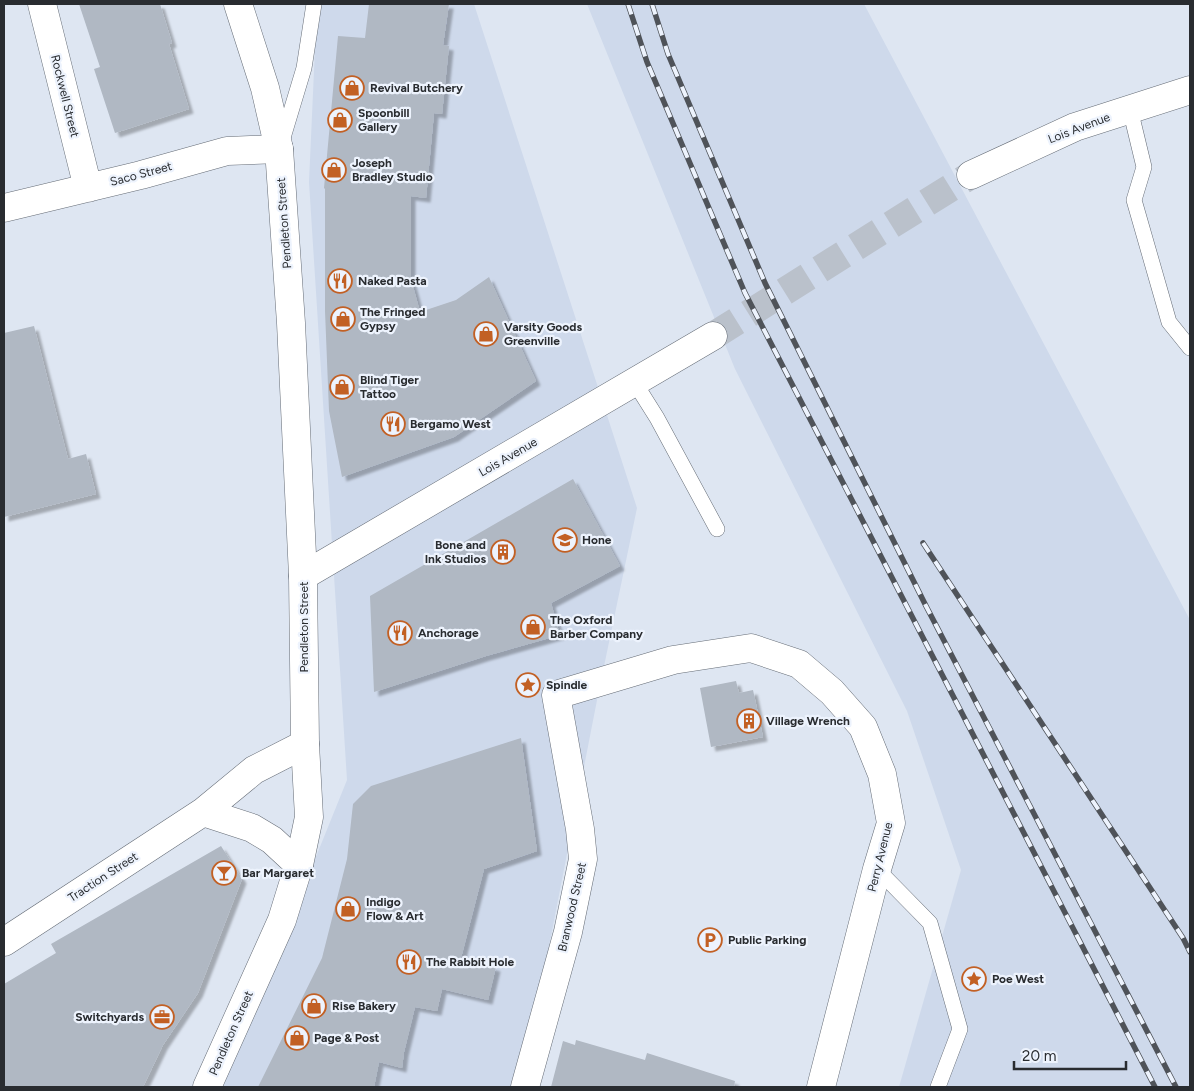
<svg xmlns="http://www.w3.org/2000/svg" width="1194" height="1091" font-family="Figtree,sans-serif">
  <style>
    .built { fill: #ced9eb }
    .building { fill: #b0b8c3; filter: url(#shadow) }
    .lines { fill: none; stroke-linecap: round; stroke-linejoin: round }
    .tertiary-tunnel { stroke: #bac1cb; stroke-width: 28; stroke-dasharray: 28 14; stroke-linecap: butt }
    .service-casing { stroke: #656c76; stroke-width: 16 }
    .minor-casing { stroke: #656c76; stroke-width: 29 }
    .tertiary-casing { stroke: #656c76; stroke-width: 29 }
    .secondary-casing { stroke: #656c76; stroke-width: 29 }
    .service { stroke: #fff; stroke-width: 15 }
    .minor { stroke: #fff; stroke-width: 28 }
    .tertiary { stroke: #fff; stroke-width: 28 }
    .secondary { stroke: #fff; stroke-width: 28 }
    .rail-casing { stroke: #4f5359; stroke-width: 5.5 }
    .rail { stroke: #edf3fd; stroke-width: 4; stroke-dasharray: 11; stroke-linecap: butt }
    .labels { text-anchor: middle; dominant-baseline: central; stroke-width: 4.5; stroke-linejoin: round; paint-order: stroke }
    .poi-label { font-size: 12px; font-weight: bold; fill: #292c30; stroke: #edf3fd; text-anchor: start }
    .street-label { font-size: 12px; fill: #292c30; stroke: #edf3fd }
  </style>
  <defs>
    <filter id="shadow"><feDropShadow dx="4.5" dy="4.5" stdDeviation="1" flood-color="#0004"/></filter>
  </defs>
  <rect width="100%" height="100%" fill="#dee6f2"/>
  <!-- built -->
  <path class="built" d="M317,4H474L637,508L598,695L536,1013L513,1087H223L347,780L309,182Z
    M587,4H864L1190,620V1087H899L961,870L907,711L735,369Z"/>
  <!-- building -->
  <path class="building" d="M79,4H160L172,43L169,44L189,109L115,133L94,69L100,67Z
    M369,4H449L443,45L449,46L442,114L434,113L426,198L411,196V279L420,312L456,300L489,277L536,381L454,437L342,477L329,411L325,311V189L324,188L338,36L365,38Z
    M34,326L68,459L86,454L96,494L4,517V333Z
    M573,479L620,566L551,603L560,635L486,656L374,692L370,596Z
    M736,681L739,693L753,690L763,737L711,747L700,688Z
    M521,738L537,851L484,869L461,958L496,967L488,1000L442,989L437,1011L415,1007L404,1052L402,1068L379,1062L374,1087H258L322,958L347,859L353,804L371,786Z
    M221,846L242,879L198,993L163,1045L143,1087H4V984L56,953L51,944Z
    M576,1040L645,1060L647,1053L735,1081L734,1087H551L563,1041L575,1045Z"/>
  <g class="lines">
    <!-- tertiary-tunnel -->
    <path class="tertiary-tunnel" d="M713,336L971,175"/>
    <!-- service casing -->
    <g class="service-casing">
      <path id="service" d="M1130,109L1144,167L1134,200L1169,322L1190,348
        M282,141L304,68L314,4
        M635,383L657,418L717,529
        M877,869L930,923L960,1029L938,1087"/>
    </g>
    <!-- minor casing -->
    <g class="minor-casing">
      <path id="minor" d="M42,4L88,188
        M4,208L141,175L227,151L279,149
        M203,812L252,828L272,840L299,865
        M4,942L203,812L254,770L305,744
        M525,1087L568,932L583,859L580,829L556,695L673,660L751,648L799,664L832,692L863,727L882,774L891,823L877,869L821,1087"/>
    </g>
    <!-- tertiary casing -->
    <g class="tertiary-casing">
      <path id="tertiary" d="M971,175L1075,127L1190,90
        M303,576L713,336"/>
    </g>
    <!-- secondary casing -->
    <g class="secondary-casing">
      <path id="secondary" d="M207,1087L282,920L299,865L309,817L305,744L303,576L291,323L279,149L265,88L238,4"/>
    </g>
    <!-- service -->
    <use href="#service" class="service"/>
    <!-- minor -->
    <use href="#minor" class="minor"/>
    <!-- tertiary -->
    <use href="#tertiary" class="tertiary"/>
    <!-- secondary -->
    <use href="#secondary" class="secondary"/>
    <!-- rail casing -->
    <g class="rail-casing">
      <path id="rail" d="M628,4L647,62L745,293L1155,1087
        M652,4L668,54L765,283L926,606L1176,1087
        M923,543L1183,938L1190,952"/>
    </g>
    <!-- rail -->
    <use href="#rail" class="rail"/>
  </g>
  <!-- icons -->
  <defs>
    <g id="shop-ring" transform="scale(1.25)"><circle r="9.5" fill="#edf3fd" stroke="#c26024" stroke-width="1.5"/><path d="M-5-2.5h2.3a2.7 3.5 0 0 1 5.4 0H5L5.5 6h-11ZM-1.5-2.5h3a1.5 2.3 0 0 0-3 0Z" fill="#c26024"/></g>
    <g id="restaurant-ring" transform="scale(1.25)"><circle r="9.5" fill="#edf3fd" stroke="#c26024" stroke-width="1.5"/><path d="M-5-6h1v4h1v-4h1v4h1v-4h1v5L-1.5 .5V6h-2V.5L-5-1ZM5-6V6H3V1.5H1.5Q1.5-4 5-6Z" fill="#c26024"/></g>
    <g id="school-ring" transform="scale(1.25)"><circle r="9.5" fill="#edf3fd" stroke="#c26024" stroke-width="1.5"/><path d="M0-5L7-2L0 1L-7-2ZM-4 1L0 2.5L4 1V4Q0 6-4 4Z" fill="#c26024"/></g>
    <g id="building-ring" transform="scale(1.25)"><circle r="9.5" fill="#edf3fd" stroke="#c26024" stroke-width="1.5"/><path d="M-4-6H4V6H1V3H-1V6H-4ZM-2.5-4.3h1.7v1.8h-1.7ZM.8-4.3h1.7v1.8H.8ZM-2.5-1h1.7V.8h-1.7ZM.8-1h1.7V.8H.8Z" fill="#c26024"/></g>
    <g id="sight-ring" transform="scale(1.25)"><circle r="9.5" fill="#edf3fd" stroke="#c26024" stroke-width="1.5"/><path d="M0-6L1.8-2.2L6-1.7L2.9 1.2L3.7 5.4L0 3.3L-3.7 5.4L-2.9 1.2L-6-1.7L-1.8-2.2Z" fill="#c26024"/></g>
    <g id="bar-ring" transform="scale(1.25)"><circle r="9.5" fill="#edf3fd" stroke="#c26024" stroke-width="1.5"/><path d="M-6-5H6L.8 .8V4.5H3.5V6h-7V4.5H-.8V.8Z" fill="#c26024"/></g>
    <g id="parking-ring" transform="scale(1.25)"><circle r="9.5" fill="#edf3fd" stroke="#c26024" stroke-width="1.5"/><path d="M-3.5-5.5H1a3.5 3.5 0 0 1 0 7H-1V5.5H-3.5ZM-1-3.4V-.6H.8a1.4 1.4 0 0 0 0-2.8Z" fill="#c26024"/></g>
    <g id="office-ring" transform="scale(1.25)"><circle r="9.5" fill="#edf3fd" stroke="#c26024" stroke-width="1.5"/><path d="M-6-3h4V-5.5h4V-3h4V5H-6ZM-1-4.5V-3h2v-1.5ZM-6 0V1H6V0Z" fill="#c26024"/></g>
  </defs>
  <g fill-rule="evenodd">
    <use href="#shop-ring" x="352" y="88"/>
    <use href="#shop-ring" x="340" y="120"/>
    <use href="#shop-ring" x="334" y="170"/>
    <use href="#restaurant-ring" x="340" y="281"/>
    <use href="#shop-ring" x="343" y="319"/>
    <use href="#shop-ring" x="486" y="334"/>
    <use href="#shop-ring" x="342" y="387"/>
    <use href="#restaurant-ring" x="393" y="424"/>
    <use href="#school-ring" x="565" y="540"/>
    <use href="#building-ring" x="503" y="552"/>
    <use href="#shop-ring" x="533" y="627"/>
    <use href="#restaurant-ring" x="400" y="633"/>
    <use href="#sight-ring" x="528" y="685"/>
    <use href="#building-ring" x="749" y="721"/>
    <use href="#bar-ring" x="224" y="873"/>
    <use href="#shop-ring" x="348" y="909"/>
    <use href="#parking-ring" x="710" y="940"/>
    <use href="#restaurant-ring" x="409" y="962"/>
    <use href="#sight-ring" x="974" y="979"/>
    <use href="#shop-ring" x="314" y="1006"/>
    <use href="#office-ring" x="162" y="1017"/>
    <use href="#shop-ring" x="297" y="1038"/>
  </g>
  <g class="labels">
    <!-- poi labels -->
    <g class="poi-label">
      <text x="370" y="88">Revival Butchery</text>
      <text x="358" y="113">Spoonbill<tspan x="358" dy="14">Gallery</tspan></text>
      <text x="352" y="163">Joseph<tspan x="352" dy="14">Bradley Studio</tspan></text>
      <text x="358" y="281">Naked Pasta</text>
      <text x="360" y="312">The Fringed<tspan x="360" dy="14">Gypsy</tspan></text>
      <text x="504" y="327">Varsity Goods<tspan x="504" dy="14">Greenville</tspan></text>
      <text x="360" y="380">Blind Tiger<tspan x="360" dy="14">Tattoo</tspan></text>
      <text x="410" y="424">Bergamo West</text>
      <text x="582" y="540">Hone</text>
      <text x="486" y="545" text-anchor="end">Bone and<tspan x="486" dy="14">Ink Studios</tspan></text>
      <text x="550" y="620">The Oxford<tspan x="550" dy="14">Barber Company</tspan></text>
      <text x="418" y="633">Anchorage</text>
      <text x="546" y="685">Spindle</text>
      <text x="766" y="721">Village Wrench</text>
      <text x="242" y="873">Bar Margaret</text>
      <text x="366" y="902">Indigo<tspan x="366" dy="14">Flow &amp; Art</tspan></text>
      <text x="728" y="940">Public Parking</text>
      <text x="426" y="962">The Rabbit Hole</text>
      <text x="992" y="979">Poe West</text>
      <text x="332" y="1006">Rise Bakery</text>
      <text x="144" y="1017" text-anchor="end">Switchyards</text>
      <text x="314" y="1038">Page &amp; Post</text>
    </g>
    <!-- street labels -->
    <g class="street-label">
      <text transform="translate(65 96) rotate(76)">Rockwell Street</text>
      <text transform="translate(1079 128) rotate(-21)">Lois Avenue</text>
      <text transform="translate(141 174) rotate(-15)">Saco Street</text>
      <text transform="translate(284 223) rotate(-94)">Pendleton Street</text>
      <text transform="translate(508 457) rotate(-30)">Lois Avenue</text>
      <text transform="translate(304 627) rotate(-90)">Pendleton Street</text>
      <text transform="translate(880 857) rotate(-76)">Perry Avenue</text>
      <text transform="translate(103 877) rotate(-33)">Traction Street</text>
      <text transform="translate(572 907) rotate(-77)">Branwood Street</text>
      <text transform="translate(231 1033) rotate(-66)">Pendleton Street</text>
    </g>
  </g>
  <!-- border -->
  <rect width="1194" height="1091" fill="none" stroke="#292c30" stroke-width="10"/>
  <!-- scale -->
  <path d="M1014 1061v8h112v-8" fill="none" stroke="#292c30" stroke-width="2.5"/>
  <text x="1022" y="1061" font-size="15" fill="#292c30" stroke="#edf3fd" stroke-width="4" paint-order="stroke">20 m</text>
</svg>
